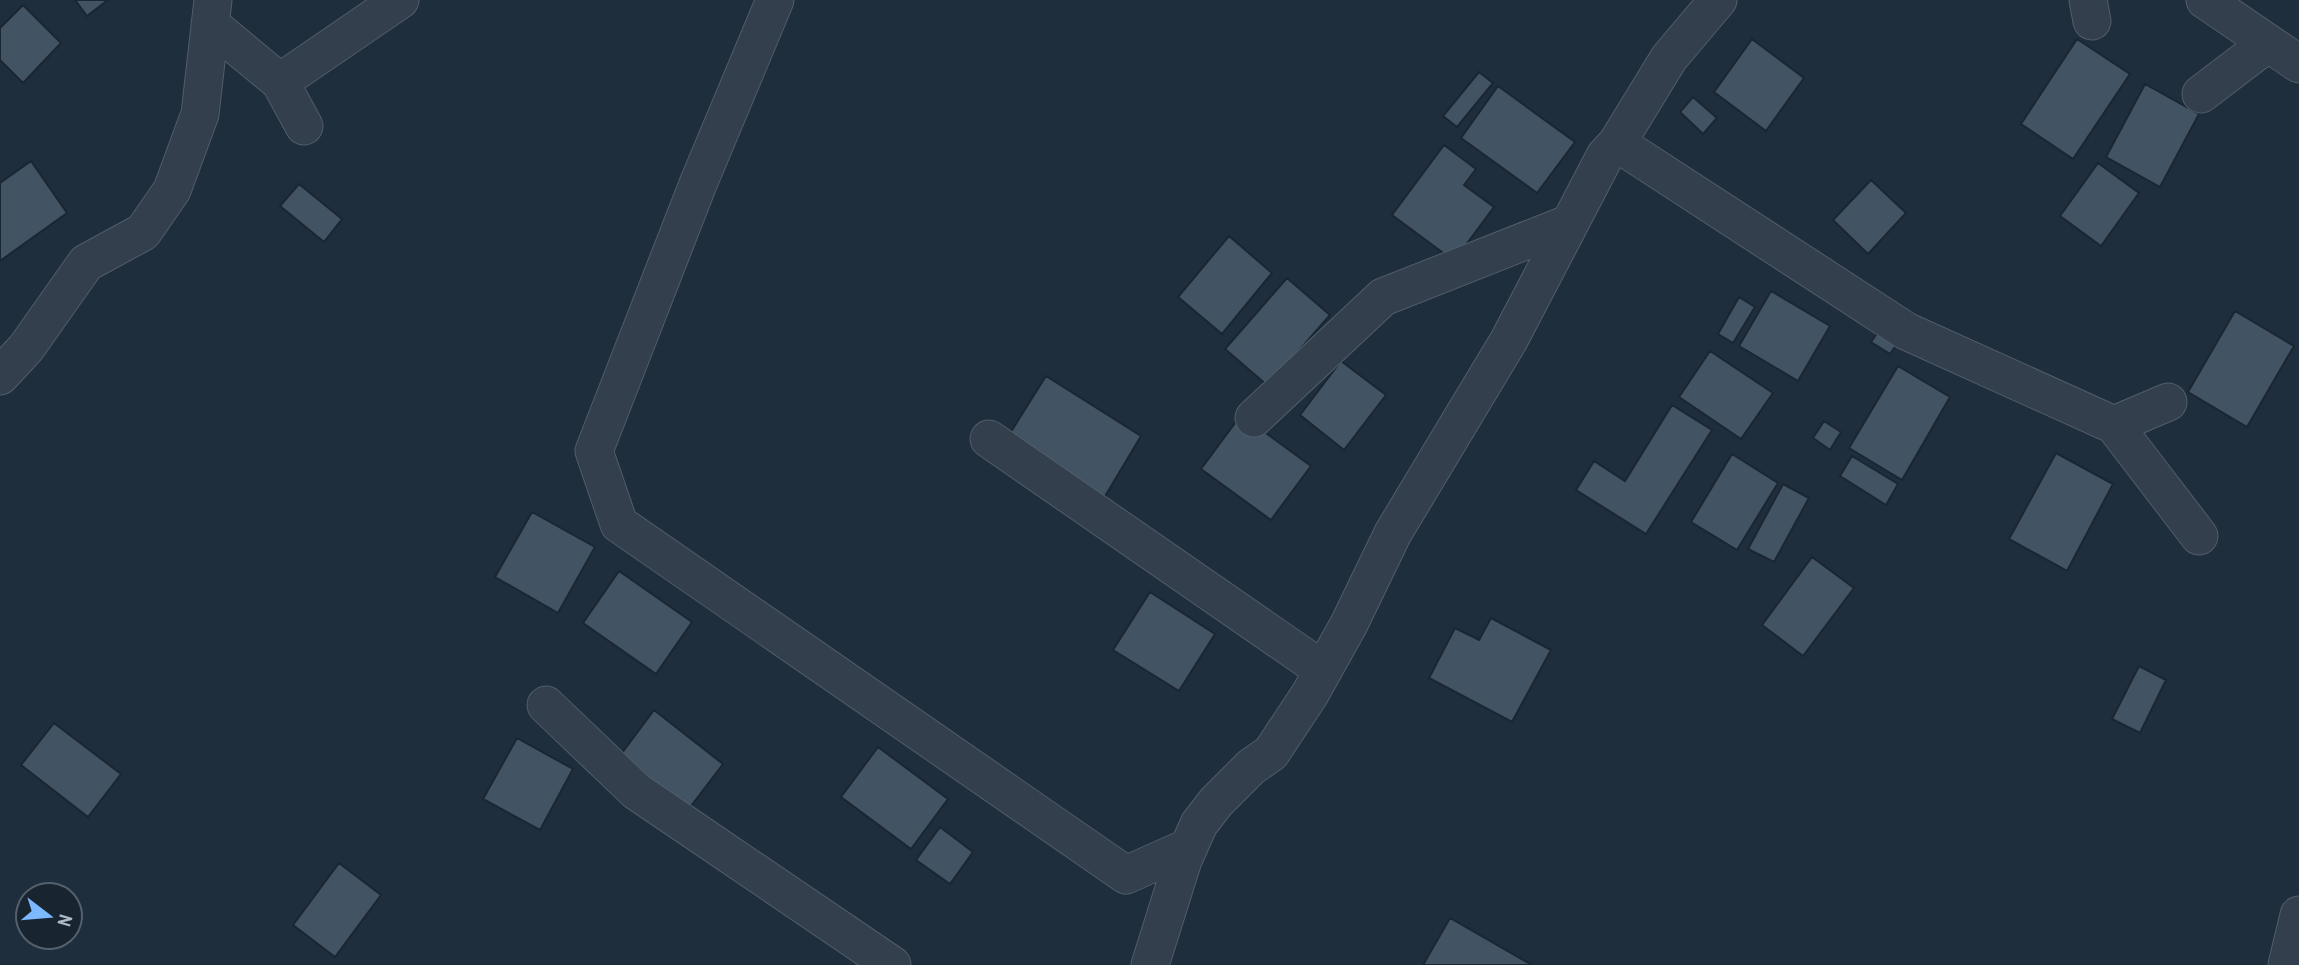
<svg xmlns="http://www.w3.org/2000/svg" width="2299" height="965" font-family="'Archivo Narrow',sans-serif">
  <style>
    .building { fill: #425363; stroke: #1b2633; stroke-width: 2 }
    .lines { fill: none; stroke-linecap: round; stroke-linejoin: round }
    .minor-casing { stroke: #515d6a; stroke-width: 39 }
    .minor { stroke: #333f4c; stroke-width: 37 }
  </style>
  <rect width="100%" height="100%" fill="#1f2e3c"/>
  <!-- building -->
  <path class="building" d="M75,0H108L87,16Z
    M23,5L61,43L23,83L0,60V28Z
    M1752,39L1804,78L1766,131L1714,92Z
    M2077,39L2130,74L2073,159L2021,124Z
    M1479,72L1493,83L1457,127L1443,116Z
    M2145,84L2199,114L2160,187L2106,157Z
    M1498,86L1575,142L1537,193L1461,138Z
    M1693,97L1717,118L1703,134L1680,112Z
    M1444,145L1476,169L1464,185L1494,207L1454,261L1392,215Z
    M31,161L67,213L0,261V183Z
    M2098,163L2139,193L2101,246L2060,216Z
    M1871,180L1906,213L1868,254L1833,220Z
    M299,184L342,219L324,242L280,206Z
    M1229,236L1272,273L1222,334L1178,297Z
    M1287,278L1330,315L1268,386L1225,349Z
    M1771,291L1830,326L1798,381L1739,346Z
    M1739,297L1755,307L1733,343L1718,334Z
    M2235,311L2294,346L2247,427L2188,392Z
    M1878,332L1897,344L1890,354L1871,342Z
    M1710,351L1773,393L1741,439L1679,397Z
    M1341,361L1386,395L1344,450L1300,415Z
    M1898,366L1950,397L1902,480L1849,448Z
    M1046,376L1141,436L1104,498L1007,438Z
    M1672,405L1712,430L1646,534L1576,490L1594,461L1625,481Z
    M1241,415L1311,466L1271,520L1201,469Z
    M1824,421L1841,432L1830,450L1813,438Z
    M2056,453L2113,484L2067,571L2009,539Z
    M1732,454L1778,483L1737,550L1691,522Z
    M1852,456L1898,484L1886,505L1840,476Z
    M1783,484L1809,498L1774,562L1748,549Z
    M532,512L595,547L558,613L495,577Z
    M1812,557L1854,588L1803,656L1762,625Z
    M619,571L692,622L656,674L583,623Z
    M1150,592L1215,634L1179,691L1113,650Z
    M1491,618L1551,650L1512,722L1429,678L1455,628L1479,640Z
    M2139,666L2166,680L2140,733L2112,719Z
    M654,710L723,764L688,810L619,757Z
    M54,723L121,774L88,817L21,765Z
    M517,738L573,769L540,830L483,799Z
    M878,747L948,799L911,849L841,797Z
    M940,827L973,852L950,884L916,860Z
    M339,863L381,895L335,957L293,925Z
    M1450,918L1532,965H1423Z"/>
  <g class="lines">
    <!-- minor casing -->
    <g class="minor-casing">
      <path id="minor" d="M775,0L698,184L594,451L619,524L1126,875L1189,847
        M2088,0L2092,21
        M2205,0L2299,64
        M210,24L280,82L400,0
        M280,82L304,126
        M2201,94L2268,43
        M1617,143L1906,331L2114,425L2199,536
        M0,376L26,348L86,263L143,232L172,190L200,114L213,0
        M1254,418L1383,297L1568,224
        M2114,425L2168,402
        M989,439L1323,670
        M546,705L636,791L892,965
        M1150,965L1183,860L1199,824L1216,802L1251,767L1271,753L1310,694L1349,624L1393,533L1509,340L1605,156L1617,143L1669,58L1718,0
        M2287,965L2299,915"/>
    </g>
    <!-- minor -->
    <use href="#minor" class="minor"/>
  </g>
  <!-- north arrow -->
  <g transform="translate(49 916) rotate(106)"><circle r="33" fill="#192431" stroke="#55606d" stroke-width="2"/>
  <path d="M0-5L12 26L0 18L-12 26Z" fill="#7cb9ff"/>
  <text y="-10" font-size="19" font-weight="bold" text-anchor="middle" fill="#aebac8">N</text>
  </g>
</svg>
